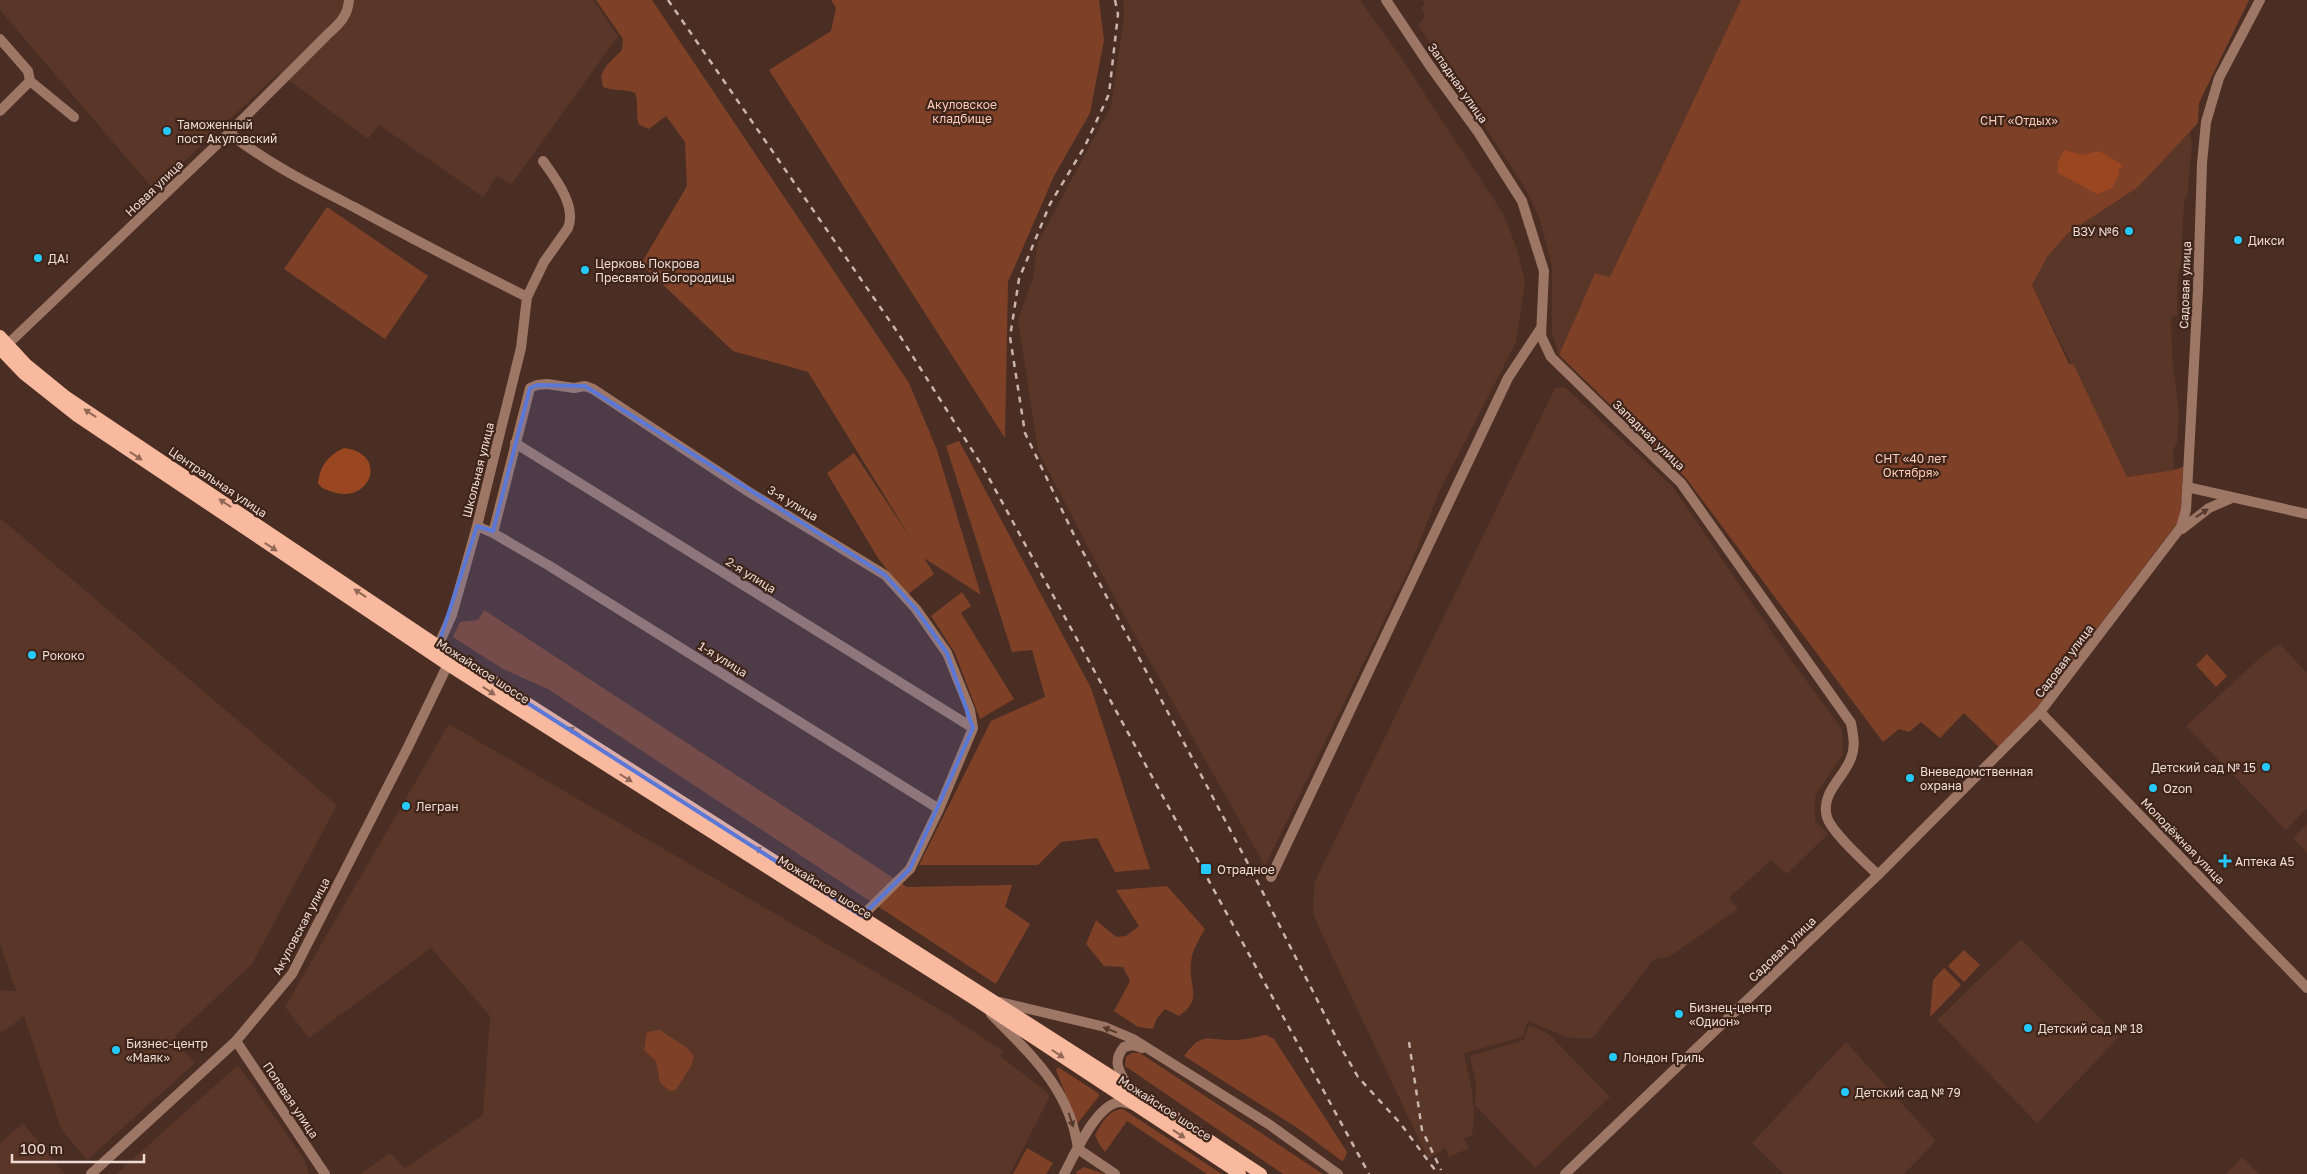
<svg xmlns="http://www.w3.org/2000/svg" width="2307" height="1174" font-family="'Golos Text',sans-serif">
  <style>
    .built { fill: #593627 }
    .green { fill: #7e4128 }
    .water { fill: #994621 }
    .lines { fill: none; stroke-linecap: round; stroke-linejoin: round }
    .minor { stroke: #9d7666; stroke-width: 10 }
    .tertiary { stroke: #9d7666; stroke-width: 10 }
    .primary { stroke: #f9b99f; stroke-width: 12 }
    .rail { stroke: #cab5ad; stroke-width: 2.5; stroke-dasharray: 6 6; stroke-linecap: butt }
    .oneway { fill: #936755 }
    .oneway2 { fill: #56382c }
    .marked { fill: #5c78d7; fill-opacity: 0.2; stroke: #5c78d7; stroke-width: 4; stroke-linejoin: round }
    .poi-dot { fill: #26c9fe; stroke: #3f2419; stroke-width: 2 }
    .labels { text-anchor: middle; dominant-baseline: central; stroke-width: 4.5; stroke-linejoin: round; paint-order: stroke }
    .street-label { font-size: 12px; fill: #eedbd4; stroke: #3f2419 }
    .park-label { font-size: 12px; fill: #fbcbb8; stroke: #3f2419 }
    .poi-label { font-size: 12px; fill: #eedbd4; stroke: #3f2419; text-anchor: start }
  </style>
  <rect width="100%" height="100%" fill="#4a2e23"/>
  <!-- built -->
  <path class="built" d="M0,0H593L618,36L511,185L497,176L483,197L379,125L368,139L279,73L154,190L0,10Z
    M1123,0H1360L1402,59L1504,215L1518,252L1525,282L1516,342L1439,492L1409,569L1265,866L1121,610L1038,451L1018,320L1033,278L1037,244L1111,106L1124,17Z
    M1423,0H1741L1610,277L1595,273L1559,355L1552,334V266L1539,217L1525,188L1418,25L1425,16L1421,7L1425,5Z
    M2190,132L2192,146L2187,196L2184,201L2181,264L2178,273L2177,316L2171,317L2172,355L2179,413L2177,444L2173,449L2174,470L2127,477L2032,285L2047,257L2068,233L2171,150Z
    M1565,387L1673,487L1784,650L1842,729L1843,754L1815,796V821L1828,834L1787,874L1771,860L1729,898L1738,909L1669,957L1654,959L1593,1038H1570L1528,1021L1523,1037L1464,1053L1472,1091L1474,1116L1472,1136L1464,1138L1469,1148L1449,1157L1445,1148L1428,1159L1313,915L1314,883L1555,388Z
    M0,518L337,805L252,964L175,1036L177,1039L174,1041L195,1063L87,1160L61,1129L24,1016L0,1034V990L16,991L0,943Z
    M2280,644L2307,673V808L2286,830L2186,726L2264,654Z
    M449,724L939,1009L1003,1051L1000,1056L1047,1092L1049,1098L1010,1174H360L390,1153L405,1168L483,1115L490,1016L431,948L309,1038L285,1007Z
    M2307,824V853L2293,838Z
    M2021,939L2119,1037L2037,1123L1937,1020Z
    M1529,1025L1549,1034L1610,1097L1535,1168L1475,1105L1476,1085L1470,1056L1524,1040Z
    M1846,1042L1936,1141L1904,1174H1784L1752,1143Z
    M238,1065L305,1160L309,1174H116Z
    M23,1123L65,1174H0V1143Z
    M2242,1157L2259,1174H2226Z"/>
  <!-- green -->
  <path class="green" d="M596,0H652L909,383L937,450L981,595L924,558L934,574L907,595L878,558L827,473L854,453L912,540L808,372L733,351L641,264L687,186L685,142L666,116L649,129L639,125C635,113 639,104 635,93C623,88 615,92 603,87L601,76L606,66L622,50L623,39Z
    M831,0H1099L1104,40L1090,113L1054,176L1008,282L1005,438L769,70L831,31L836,8Z
    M1741,0H2249L2199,103L2198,123L2138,187L2068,233L2047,257L2032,285L2069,364H2073L2077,372L2127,477L2174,470L2183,467L2181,518L2036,709L2000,748L1964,713L1940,738L1921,722L1909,732L1899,729L1883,742L1686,478L1559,355L1595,273L1610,277Z
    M327,207L428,276L385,339L284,269Z
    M959,441L1091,688L1150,869L1115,872L1097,838L1061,842L1038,865H919L991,721L1045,697L1032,650L1012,652L946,446Z
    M962,592L971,606L961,613L1014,699L980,719L955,653L931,616Z
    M484,610L907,887L1012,885L1005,907L1030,924L996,984L548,689L503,669L453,637L460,622L478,620Z
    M2207,654L2227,676L2216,687L2196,665Z
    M1167,886L1205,929C1199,940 1192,950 1191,962C1188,988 1204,998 1179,1016L1165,1009L1157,1018L1153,1029L1138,1027L1114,1011L1130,981L1123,967L1104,966L1086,944L1096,920L1116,937L1126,936L1139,926L1116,890Z
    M1964,950L1980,965L1964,982L1948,966Z
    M1944,968L1961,985L1930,1017L1933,980Z
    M660,1030L687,1048L694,1056L691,1066L676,1090L670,1091L660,1083L656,1061L644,1050L647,1032Z
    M1266,1035L1274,1039L1347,1152L1344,1160L1342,1161L1296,1127L1184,1056C1204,1030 1206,1041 1234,1040C1244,1040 1255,1037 1266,1035Z
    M1132,1053H1140L1323,1174H1283L1125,1066L1126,1057Z
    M1058,1067L1098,1093L1099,1096L1077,1124L1056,1070Z
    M1123,1109L1222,1174H1207L1127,1121L1105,1152L1099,1144L1095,1135C1102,1123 1108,1110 1123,1109Z
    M1027,1148L1053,1163L1046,1174H1013Z
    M1084,1167L1105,1174H1077L1076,1172Z"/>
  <!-- water -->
  <path class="water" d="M2064,150L2082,155L2099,151L2121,164L2122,168L2118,170L2119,175L2112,188L2097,194L2058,173V162Z
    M344,448C391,454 369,507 330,491C324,489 321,488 318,483C320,466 328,455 344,448Z"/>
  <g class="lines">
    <!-- minor -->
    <path class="minor" d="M1386,0L1430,66L1478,132L1522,201L1544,271L1541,336L1551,357L1681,483L1851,723C1853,735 1856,746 1851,758C1844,778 1820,793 1827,817C1831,832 1866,863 1878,875
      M0,39L28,71L30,81L74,117
      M0,111L30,81
      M229,133C267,163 311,185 354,207C411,238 469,268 527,297
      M8,344L229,133L328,34C339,24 348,16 349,0
      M515,443L973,728
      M477,526L493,533L530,388L537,385L547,384L574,388L585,386L593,389L749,492L885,575L916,609L947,653L970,710L973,728
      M493,533L548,565L939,809
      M438,646L452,615L477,526L521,348L527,297L544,262L568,228C577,206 555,178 543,161
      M1271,877L1508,378L1541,328
      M862,916L910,869L939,809L973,728
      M236,1041L325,1174"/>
    <!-- tertiary -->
    <path class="tertiary" d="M2187,487L2307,514
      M2182,529L2209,508L2232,498
      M2040,712L2307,988
      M1000,1002L1105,1027L1133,1039L1270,1125L1338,1174
      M991,1014C1031,1055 1070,1089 1078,1149L1115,1174
      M1127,1085C1119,1071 1112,1061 1124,1047L1133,1045L1142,1048
      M91,1174L236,1041L292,974L408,747L451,658
      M1064,1174C1074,1156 1097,1102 1121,1102C1125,1102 1129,1104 1133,1105
      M1565,1174L1878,875L2040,712L2181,527L2186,510L2198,290L2202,163L2206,122L2219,78L2260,0"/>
    <!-- primary -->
    <path class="primary" d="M0,336L27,365L65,396L452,655L1127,1086L1261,1174
      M0,349L24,374L77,416L448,665L977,1001L1240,1174"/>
    <!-- rail -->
    <path class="rail" d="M668,0L898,333L984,469L1369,1174
      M1115,0L1118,14L1109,94L1085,146L1050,204L1019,279L1010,337L1025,433L1074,535L1254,875L1343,1051L1358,1077L1400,1123L1438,1174
      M1409,1042L1422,1130L1441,1170"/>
  </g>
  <!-- one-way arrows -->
  <defs><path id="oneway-solid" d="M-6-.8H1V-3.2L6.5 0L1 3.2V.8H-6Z" transform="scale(1.25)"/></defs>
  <g class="oneway">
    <use href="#oneway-solid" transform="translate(90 413) rotate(-146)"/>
    <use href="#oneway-solid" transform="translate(136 456) rotate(34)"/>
    <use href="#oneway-solid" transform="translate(225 503) rotate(-146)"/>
    <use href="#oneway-solid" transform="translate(271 547) rotate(33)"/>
    <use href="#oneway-solid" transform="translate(360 593) rotate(-146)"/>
    <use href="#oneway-solid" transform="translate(489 691) rotate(33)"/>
    <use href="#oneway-solid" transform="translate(574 731) rotate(-148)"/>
    <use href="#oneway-solid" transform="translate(626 778) rotate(32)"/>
    <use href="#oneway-solid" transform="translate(761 851) rotate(-147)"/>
    <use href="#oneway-solid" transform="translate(1058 1054) rotate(33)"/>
    <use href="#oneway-solid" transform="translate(1179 1134) rotate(34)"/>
  </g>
  <g class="oneway2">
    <use href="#oneway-solid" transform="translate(2202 513) rotate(-34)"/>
    <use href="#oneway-solid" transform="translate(1110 1030) rotate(-159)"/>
    <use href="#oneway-solid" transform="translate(1071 1120) rotate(72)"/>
  </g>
  <!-- marked area -->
  <path class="marked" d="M537,385L585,386L885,575L916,609L947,653L973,728L910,869L862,916L438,646L477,526L493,531L530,388Z"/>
  <!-- markers -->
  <g class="poi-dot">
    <circle cx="167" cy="131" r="5"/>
    <circle cx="2129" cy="231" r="5"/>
    <circle cx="2238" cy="240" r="5"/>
    <circle cx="38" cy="258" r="5"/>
    <circle cx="585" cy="270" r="5"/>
    <circle cx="32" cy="655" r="5"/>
    <circle cx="2266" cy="767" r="5"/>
    <circle cx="1910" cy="778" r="5"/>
    <circle cx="2153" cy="788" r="5"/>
    <circle cx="406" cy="806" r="5"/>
    <path d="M2222.5 853.5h5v5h5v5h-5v5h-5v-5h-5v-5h5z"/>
    <rect x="1200" y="863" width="12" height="12" rx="2.5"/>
    <circle cx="1679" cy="1014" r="5"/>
    <circle cx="2028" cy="1028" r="5"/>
    <circle cx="116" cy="1050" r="5"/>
    <circle cx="1613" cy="1057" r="5"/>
    <circle cx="1845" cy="1092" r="5"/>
  </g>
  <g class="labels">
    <!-- street labels -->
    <g class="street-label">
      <text transform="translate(1458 83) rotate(55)">Западная улица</text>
      <text transform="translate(154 188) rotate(-44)">Новая улица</text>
      <text transform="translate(2185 285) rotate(-88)">Садовая улица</text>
      <text transform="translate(1649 435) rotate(44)">Западная улица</text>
      <text transform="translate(478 470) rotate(-76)">Школьная улица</text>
      <text transform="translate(218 482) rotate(34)">Центральная улица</text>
      <text transform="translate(793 503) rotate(31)">3-я улица</text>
      <text transform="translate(751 575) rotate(32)">2-я улица</text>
      <text transform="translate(723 659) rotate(32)">1-я улица</text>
      <text transform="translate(2064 661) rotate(-53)">Садовая улица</text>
      <text transform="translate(483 671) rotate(33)">Можайское шоссе</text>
      <text transform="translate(2183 841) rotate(46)">Молодёжная улица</text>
      <text transform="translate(825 887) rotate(32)">Можайское шоссе</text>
      <text transform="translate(301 926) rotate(-62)">Акуловская улица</text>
      <text transform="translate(1782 949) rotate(-44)">Садовая улица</text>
      <text transform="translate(291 1100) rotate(56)">Полевая улица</text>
      <text transform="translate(1165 1108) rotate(33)">Можайское шоссе</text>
    </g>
    <!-- park labels -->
    <g class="park-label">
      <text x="962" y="104">Акуловское<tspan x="962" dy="14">кладбище</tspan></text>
      <text x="2019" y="120">СНТ «Отдых»</text>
      <text x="1911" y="458">СНТ «40 лет<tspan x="1911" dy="14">Октября»</tspan></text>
    </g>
    <!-- poi labels -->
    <g class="poi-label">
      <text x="177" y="124">Таможенный<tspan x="177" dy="14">пост Акуловский</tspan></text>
      <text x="2119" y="231" text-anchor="end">ВЗУ №6</text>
      <text x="2248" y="240">Дикси</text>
      <text x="48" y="258">ДА!</text>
      <text x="595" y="263">Церковь Покрова<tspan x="595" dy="14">Пресвятой Богородицы</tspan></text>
      <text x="42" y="655">Рококо</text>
      <text x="2256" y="767" text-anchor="end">Детский сад № 15</text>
      <text x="1920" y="771">Вневедомственная<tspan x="1920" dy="14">охрана</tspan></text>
      <text x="2163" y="788">Ozon</text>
      <text x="416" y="806">Легран</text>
      <text x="2235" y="861">Аптека A5</text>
      <text x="1217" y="869">Отрадное</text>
      <text x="1689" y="1007">Бизнец-центр<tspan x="1689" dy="14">«Одион»</tspan></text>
      <text x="2038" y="1028">Детский сад № 18</text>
      <text x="126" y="1043">Бизнес-центр<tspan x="126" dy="14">«Маяк»</tspan></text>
      <text x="1623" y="1057">Лондон Гриль</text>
      <text x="1855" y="1092">Детский сад № 79</text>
    </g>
  </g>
  <!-- scale -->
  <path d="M12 1154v8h132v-8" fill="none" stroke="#eedbd4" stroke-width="2.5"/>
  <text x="20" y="1154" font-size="15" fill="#eedbd4" stroke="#3f2419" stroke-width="4" paint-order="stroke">100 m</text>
</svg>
